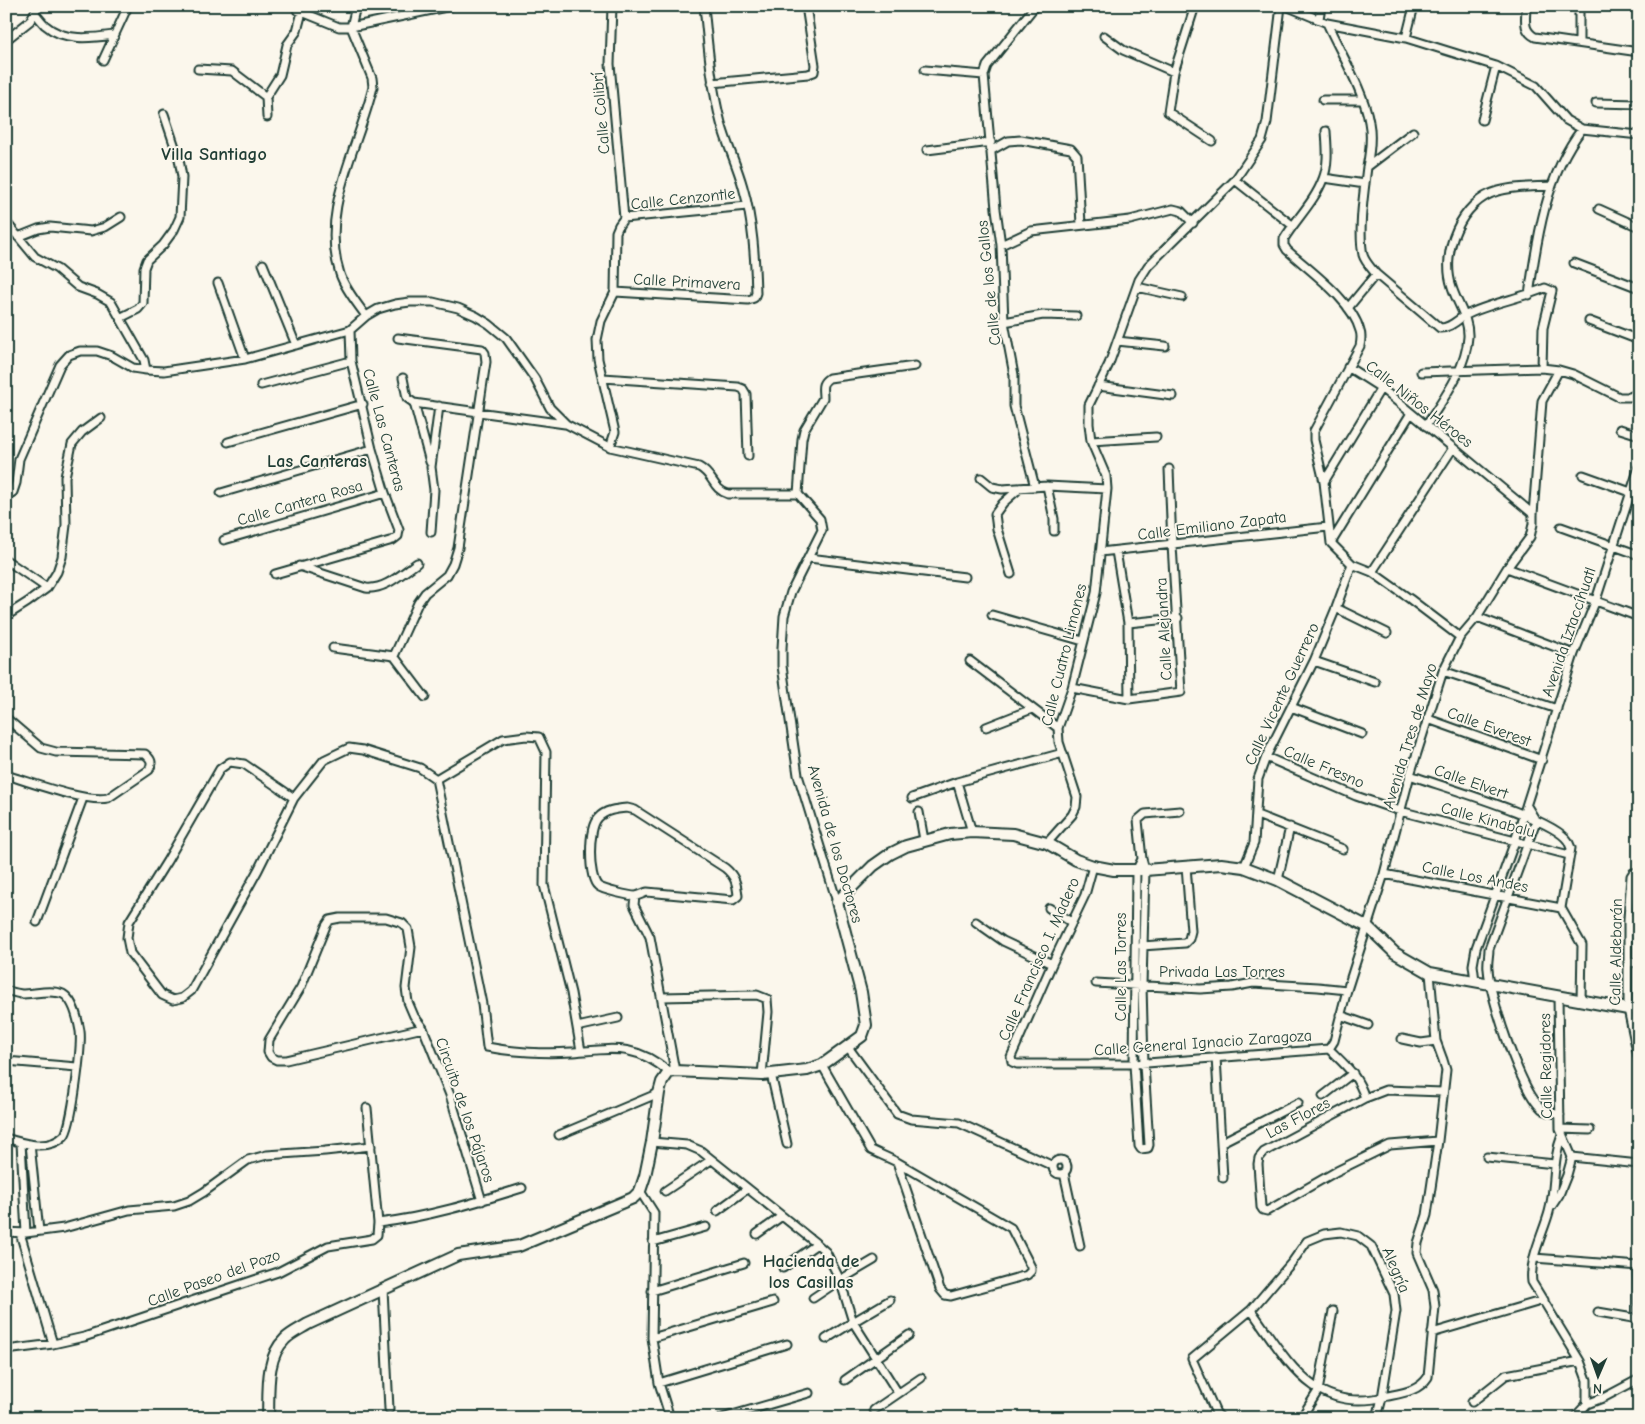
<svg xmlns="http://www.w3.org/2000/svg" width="1645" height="1424" font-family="'Comic Neue',sans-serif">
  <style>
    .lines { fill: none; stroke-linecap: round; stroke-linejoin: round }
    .street-casing { stroke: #1f3d34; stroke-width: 11 }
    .secondary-casing { stroke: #1f3d34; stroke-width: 14 }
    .street { stroke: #fbf7ec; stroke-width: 7 }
    .secondary { stroke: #fbf7ec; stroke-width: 10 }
    .labels { text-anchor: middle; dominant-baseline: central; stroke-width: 4; stroke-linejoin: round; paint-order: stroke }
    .street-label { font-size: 16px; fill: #1f3d34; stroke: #fbf7ec }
    .neighbourhood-label { font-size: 18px; font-weight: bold; fill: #1f3d34; stroke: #fbf7ec }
  </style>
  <rect width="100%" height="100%" fill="#fbf7ec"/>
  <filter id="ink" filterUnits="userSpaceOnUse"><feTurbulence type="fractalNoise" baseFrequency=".02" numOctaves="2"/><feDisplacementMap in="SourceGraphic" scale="10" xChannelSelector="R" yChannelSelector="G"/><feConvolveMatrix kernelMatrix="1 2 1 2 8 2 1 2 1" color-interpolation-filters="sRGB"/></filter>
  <g filter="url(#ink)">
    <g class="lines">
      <!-- street casing -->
      <g class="street-casing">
        <path id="street" d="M296,6L297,10L339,27H351L451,6
          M356,6L351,27L372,78L373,87C359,147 319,210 340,274C345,289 357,303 366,316
          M612,6L610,64L624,218
          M1035,6L987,66L984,75L996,209L1001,245L1004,322L1014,375V406L1035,487
          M1195,6L1174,72L1168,112L1212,141
          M1286,6L1327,23C1340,52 1364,91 1369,122C1372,137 1370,152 1367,167C1364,192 1358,231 1363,255C1365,262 1372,269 1376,274L1440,328C1450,328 1456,321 1464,316C1489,303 1519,299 1545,288L1552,291L1543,328L1542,368
          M1526,6C1526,19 1522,30 1535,37L1639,52
          M1579,6V43
          M35,13C38,17 42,22 45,25C64,42 92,38 114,35
          M1319,19L1321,6
          M1327,23L1406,38L1496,66L1536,86L1566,120L1582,129L1639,135
          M1104,36L1123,50L1174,72
          M1406,38L1414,6
          M6,40L30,21L38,6
          M103,60L128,6
          M198,69L232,71L266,97
          M925,70L984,75
          M712,83L808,74L814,72L815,65L806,6
          M1323,100H1363
          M1596,103L1639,104
          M267,117L266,97L280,75L287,45L297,31L302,12
          M1482,120L1496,66
          M1326,131C1327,147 1329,164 1323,179C1315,201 1296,219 1284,239V245L1287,250C1310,271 1352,300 1360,331C1362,336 1361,341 1360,346L1314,431V440L1324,482L1331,543L1352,564L1372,572L1410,599L1460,637
          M927,150L991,142
          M992,150L1008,141L1021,140L1071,149L1077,156L1081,224
          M1367,167L1413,132
          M1324,178L1365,184
          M1235,180L1292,225
          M1599,209L1639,227
          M6,222L35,257L57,269L78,287L97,294L111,302L144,360L146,370
          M18,237L38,229L50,227L91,231L105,227L121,217
          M1001,245L1031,231L1130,220L1173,209L1181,211L1193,223
          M1574,263L1639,288
          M263,264L296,345
          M218,283L245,359
          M1137,287L1182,297
          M615,292L748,300L754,298L756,293C755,258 753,221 743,187C737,165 727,145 721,123C711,85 708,45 704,6
          M1529,295C1537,238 1546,175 1582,129
          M1348,308L1376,274
          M120,318L138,309L143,303L144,268L147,260L163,245L174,230L180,217L182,177L179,159L164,114
          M1589,321L1639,340
          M1004,322L1043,315L1076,316
          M1117,341L1165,346
          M1348,367L1381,388L1533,514
          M1421,372L1542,368L1559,370L1573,374L1619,397H1630L1639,392
          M403,378L407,398L414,403L565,424
          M603,378L738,387L743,389L746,394L748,456
          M261,385L351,361
          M1098,386L1173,396
          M414,403L430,462
          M1426,426C1443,399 1466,370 1468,337C1469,318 1457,304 1452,287C1440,252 1461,201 1498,191C1515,186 1534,187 1551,186
          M1620,429L1639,435
          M1091,441L1156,437
          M228,442L363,404
          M610,447L615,432L598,359L597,340L601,321L615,292L616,232L619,225L624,218L747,206
          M1583,475L1639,495
          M981,478L992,487L1002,489L1047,486L1107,489
          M1324,482L1381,388
          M1047,486L1054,519V531
          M221,493L372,449
          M798,494L802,439L804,430L823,398C823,388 820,384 829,378L915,366
          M6,497L13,492L16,483L19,459L60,365L69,355L80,351H97L112,356L133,368L146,370L164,371L245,359L350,330L366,316L378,309L395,304L410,302H433L458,308L476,316L489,324L506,338L535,379L550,408L566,424L610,447L699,467C714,475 712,489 728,494H798L820,519L822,530L791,592L784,616L782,648V666L798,775L837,902
          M1561,527L1639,555
          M431,532L434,490L431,467L439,406
          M224,540L385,493
          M1331,543L1411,413
          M1116,551L1128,623L1129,699
          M1100,552L1328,527
          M809,558L965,577
          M6,560L47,588L28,602L6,616
          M299,566L366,588C385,590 401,574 417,563
          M1507,568L1639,617
          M1372,572L1453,448
          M275,574L393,540L398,536L399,530L385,493L372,449L351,361L350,330
          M1011,574L997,529L995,514L1003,503L1020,488
          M47,588L57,572L62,557L66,525L65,477L72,444L82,432L101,418
          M1336,608L1387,633
          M992,615L1083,641
          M1477,617L1574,654
          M1128,623L1178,618
          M333,648L394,656L425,697
          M394,656L418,603L425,593L447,575L453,564L458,548L486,362L485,353L482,349L398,338
          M970,661L1058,728
          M1314,661L1375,682
          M1443,671L1557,709
          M1072,688L1129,699L1181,692L1172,545L1169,469
          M1291,707L1362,734
          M6,718L41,748L56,752L145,754C151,759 153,762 149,770L108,798C85,803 31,782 6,775
          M1428,719L1542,760
          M986,727L1032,709
          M1266,757L1356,796L1400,811L1569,855
          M1410,775C1440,786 1553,818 1568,841C1568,841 1571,848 1571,848L1561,908L1582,945L1581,1001
          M436,779L503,739L526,736L539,737L546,752L544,885L571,993L581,1051
          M957,782L972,832
          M294,798L244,764L230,762L220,769L167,861L129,922L127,938L130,953L162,995L173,1000L182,998L191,991L258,870L294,798L324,760L349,748L363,750L420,768L436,779L482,1004L487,1047C512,1052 545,1054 571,1052C613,1049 635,1043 669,1072
          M912,798L957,782L1063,753
          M1527,806L1536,821L1489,949C1489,956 1487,962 1488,969C1490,998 1521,1091 1542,1109C1547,1113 1554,1113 1560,1115
          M627,808L635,810L725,868C735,876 737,884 738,896L733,900L647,892C644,893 640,895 636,896C630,896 603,890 598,886C588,877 588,828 598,818C605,810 616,809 627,808Z
          M919,812L924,840
          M1257,815L1343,849
          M1047,843L1072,815L1076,807L1077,797L1059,742L1058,728L1072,688L1096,593L1107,489L1106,476L1091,441L1089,424V405L1109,364L1139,280L1148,266L1235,180L1262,140L1267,122L1281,6
          M1142,859L1136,871L1134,1064L1139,1146L1141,1149L1148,1148L1149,1145L1144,1064L1142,985L1145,870L1142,859L1138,820L1145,814L1180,811
          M1093,866L1085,895L1052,964L1011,1057L1012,1062L1017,1064H1134L1329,1049
          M1244,867L1254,843L1258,779L1266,757L1314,661L1336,608L1352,564
          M1639,872L1633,873L1631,876L1628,919V1009L1639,1061
          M1384,874L1561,908
          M1278,880L1290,827
          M635,896L634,905L650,937L675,1071
          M1049,908L1071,922
          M1628,919H1639
          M37,922L83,798
          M976,922L1003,941L1052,964
          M1142,946L1185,943L1189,939L1191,931L1186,866
          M1628,962L1639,963
          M1475,981L1473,965L1476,948L1515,841L1574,654L1596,600L1639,467
          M1096,983L1200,989L1232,987L1253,983L1318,987L1347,990
          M6,990C11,992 16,993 21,994C34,994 51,989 63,994C74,1000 78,1020 80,1031C82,1045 72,1128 64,1136C49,1151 24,1144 6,1138
          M662,997L757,995L767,999L768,1012L762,1075
          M1340,1015L1368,1025
          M577,1027L618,1018
          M423,1028L286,1060H277L271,1057L268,1052L269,1040L301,987L326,926L330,920L340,918H386L402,923L408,929L411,947L406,988L408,1002L414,1016L423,1028L450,1095L482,1201
          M1402,1039L1421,1043L1436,1041
          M848,1047L897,1114L911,1119L959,1123L1053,1166
          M1329,1049L1334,1041L1347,990L1384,874L1410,775L1443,671L1460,637L1477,617L1507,568L1530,537L1533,524V514L1542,401L1559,370
          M1329,1049C1346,1066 1357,1074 1365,1098
          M1216,1057L1223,1178
          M6,1061L77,1067
          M822,1065L871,1150L897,1162L1011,1228L1031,1267V1271L1027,1275L951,1296L945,1295L940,1289L897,1162
          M771,1074L787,1144
          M1323,1096L1353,1073
          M1560,1129L1590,1130
          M559,1135L659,1093
          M1562,1135C1552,1160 1556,1187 1549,1212C1543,1234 1529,1259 1532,1282L1580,1361L1587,1380V1404L1574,1418
          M1438,1141L1390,1145L1337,1171L1267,1211L1263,1210L1261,1207L1258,1164L1259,1158L1264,1152L1365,1098L1386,1090L1443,1092
          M652,1142L687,1145L701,1151L817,1244L826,1252L840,1280L853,1322L898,1393
          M1222,1142L1298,1103
          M21,1143L26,1233
          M30,1144L39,1231
          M1487,1157L1555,1164
          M1572,1157L1639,1164
          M1053 1167a7 7 0 1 1 14 0a7 7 0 1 1-14 0Z
          M1064,1173L1080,1246
          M640,1191L654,1213L652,1338L659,1383L670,1418
          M665,1191L711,1160
          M1551,1207L1559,1195L1567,1175L1572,1157L1560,1129L1558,996
          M717,1211L747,1189
          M378,1223C428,1217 474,1203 522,1188
          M6,1232L26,1233L64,1228L129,1210L174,1206L189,1201L204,1192L248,1160L267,1155L325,1151L371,1146
          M20,1233L53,1344
          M757,1234L782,1216
          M653,1242L706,1227
          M1534,1258L1639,1266
          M1637,1266L1639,1319
          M783,1268L817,1244
          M383,1289L389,1409
          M652,1291L744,1263
          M813,1298L840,1280L874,1260
          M1251,1310C1288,1361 1314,1416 1388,1396C1403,1393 1419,1391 1428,1377L1435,1307L1433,1290L1417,1253L1418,1243L1427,1215L1438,1141L1446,1070L1443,1060L1436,1041L1430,973
          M1598,1312L1639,1319
          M1432,1333L1544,1300
          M652,1338L773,1302
          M826,1339L853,1322L890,1300
          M6,1350L53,1344L84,1337L278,1272L328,1246L372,1239L377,1235L378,1223L367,1108
          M845,1380L909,1335
          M659,1383L787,1344
          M1472,1402L1506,1375L1580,1361
          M1587,1404L1605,1397L1639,1379
          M874,1410L921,1378
          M722,1418L809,1393
          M1221,1418L1216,1413L1192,1359L1251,1310L1293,1261L1307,1241L1324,1234L1341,1232L1358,1236L1371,1246L1394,1294L1396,1311L1382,1398L1377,1418
          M1301,1418L1318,1391L1333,1311"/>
      </g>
      <!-- secondary casing -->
      <g class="secondary-casing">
        <path id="secondary" d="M268,1418C269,1392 265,1358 285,1339C291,1333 300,1329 308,1324L458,1255L519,1246L633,1198L640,1191L645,1176L652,1142L659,1093L662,1082L669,1072L675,1071L762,1075L807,1070L822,1065L862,1036L866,1025L861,992L837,902L873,866L890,854L906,846L950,834L972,832L1013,834L1047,843L1076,860L1093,866L1114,870H1145L1221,864L1244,867L1278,880L1368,927L1395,953L1430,973L1628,1009H1639"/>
      </g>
      <!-- street -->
      <use href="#street" class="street"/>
      <!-- secondary -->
      <use href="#secondary" class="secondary"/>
    </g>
  </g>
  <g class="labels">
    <!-- street labels -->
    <g class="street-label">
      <text transform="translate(601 113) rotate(-95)">Calle Colibrí</text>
      <text transform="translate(683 199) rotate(-6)">Calle Cenzontle</text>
      <text transform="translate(687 282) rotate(3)">Calle Primavera</text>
      <text transform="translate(989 283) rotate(-96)">Calle de los Gallos</text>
      <text transform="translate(1419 404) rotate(38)">Calle Niños Héroes</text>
      <text transform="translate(384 430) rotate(75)">Calle Las Canteras</text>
      <text transform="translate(300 503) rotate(-16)">Calle Cantera Rosa</text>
      <text transform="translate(1212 526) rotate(-7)">Calle Emiliano Zapata</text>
      <text transform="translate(1164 629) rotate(-93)">Calle Alejandra</text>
      <text transform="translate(1569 632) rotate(-71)">Avenida Iztaccíhuatl</text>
      <text transform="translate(1064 655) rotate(-76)">Calle Cuatro Limones</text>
      <text transform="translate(1282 694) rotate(-65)">Calle Vicente Guerrero</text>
      <text transform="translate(1489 727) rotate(20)">Calle Everest</text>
      <text transform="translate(1410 736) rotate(-73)">Avenida Tres de Mayo</text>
      <text transform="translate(1324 767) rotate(23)">Calle Fresno</text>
      <text transform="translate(1471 782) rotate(19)">Calle Elvert</text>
      <text transform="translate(1488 820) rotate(15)">Calle Kinabalu</text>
      <text transform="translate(835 844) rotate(74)">Avenida de los Doctores</text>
      <text transform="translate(1475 877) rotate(11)">Calle Los Andes</text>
      <text transform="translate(1616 952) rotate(-89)">Calle Aldebarán</text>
      <text transform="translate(1039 959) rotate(-66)">Calle Francisco I. Madero</text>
      <text transform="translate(1121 967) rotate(-90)">Calle Las Torres</text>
      <text x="1222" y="972">Privada Las Torres</text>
      <text transform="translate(1203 1043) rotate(-4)">Calle General Ignacio Zaragoza</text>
      <text transform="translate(1546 1066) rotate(-91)">Calle Regidores</text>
      <text transform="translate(465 1110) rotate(71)">Circuito de los Pájaros</text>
      <text transform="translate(1298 1118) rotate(-28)">Las Flores</text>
      <text transform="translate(1396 1270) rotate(67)">Alegría</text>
      <text transform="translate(214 1278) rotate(-20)">Calle Paseo del Pozo</text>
    </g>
    <!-- neighbourhood labels -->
    <g class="neighbourhood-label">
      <text x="214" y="154">Villa Santiago</text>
      <text x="317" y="461">Las Canteras</text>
      <text x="811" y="1261">Hacienda de<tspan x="811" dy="21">los Casillas</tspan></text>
    </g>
  </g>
  <!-- margin -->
  <rect width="1645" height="1424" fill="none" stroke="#fbf7ec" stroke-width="25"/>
  <rect x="12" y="12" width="1620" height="1399" fill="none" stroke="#1f3d34" stroke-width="2" filter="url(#ink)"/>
  <!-- north arrow -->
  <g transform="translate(1598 1376) rotate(182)" stroke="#fbf7ec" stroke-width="4" paint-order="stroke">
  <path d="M0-4L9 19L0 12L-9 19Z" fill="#1f3d34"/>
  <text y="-8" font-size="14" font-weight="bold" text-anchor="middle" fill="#1f3d34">N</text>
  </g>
</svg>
